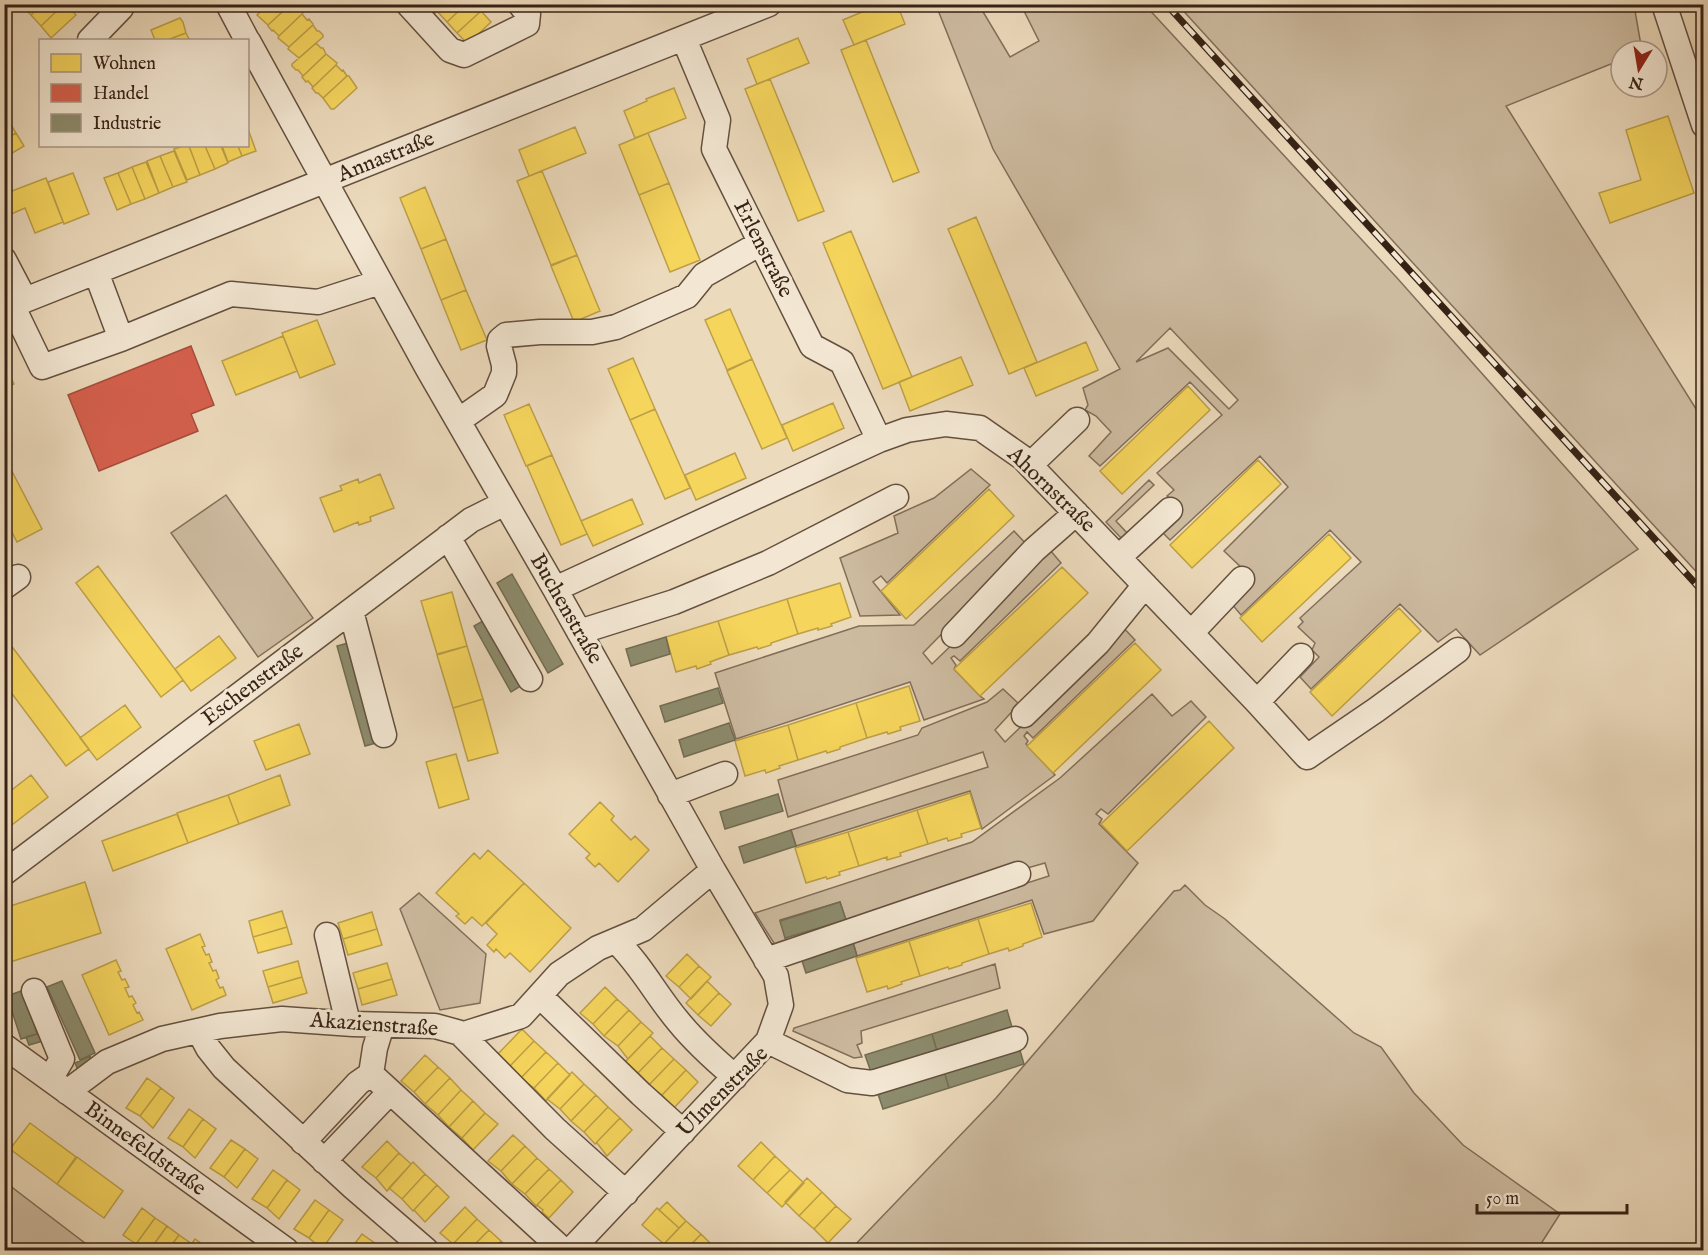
<svg xmlns="http://www.w3.org/2000/svg" width="1708" height="1255" font-family="'IM FELL English',serif">
  <style>
    .green { fill: #cdbba0; stroke: #826e5a; stroke-width: 1.5; fill-rule: evenodd }
    .homes { fill: #f6d55c; stroke: #bc9f47; stroke-width: 1.5 }
    .shops { fill: #d6604d; stroke: #a64d3c; stroke-width: 1.5 }
    .industry { fill: #8c8c6e; stroke: #726c53; stroke-width: 1.5 }
    .lines { fill: none; stroke-linecap: round; stroke-linejoin: round }
    .minor-casing { stroke: #64503f; stroke-width: 27 }
    .minor { stroke: #f3e7d3; stroke-width: 24 }
    .rail-casing { stroke: #362215; stroke-width: 7 }
    .rail { stroke: #f3e7d3; stroke-width: 4.5; stroke-dasharray: 14; stroke-linecap: butt }
    .labels { text-anchor: middle; dominant-baseline: central; stroke-width: 6; stroke-linejoin: round; paint-order: stroke }
    .street-label { font-size: 22px; fill: #362215; stroke: #f3e7d3 }
  </style>
  <rect width="100%" height="100%" fill="#ecdabc"/>
  <filter id="stains"><feTurbulence type="fractalNoise" baseFrequency=".00333" numOctaves="4"/><feColorMatrix values="0 0 0 0 .2 0 0 0 0 .09 0 0 0 0 .02 0 0 0 .5 -.17"/></filter>
  <radialGradient id="worn" r=".72"><stop offset=".6" stop-color="#630" stop-opacity="0"/><stop offset="1" stop-color="#630" stop-opacity=".3"/></radialGradient>
  <!-- green -->
  <path class="green" d="M936,5H979L1010,57L1039,41L1021,5H1145L1398,279L1638,549L1480,655L1456,629L1438,642L1400,604L1311,689L1300,677L1319,657L1312,650L1315,643L1298,627L1303,622L1300,618L1361,562L1330,530L1241,615L1230,602L1245,571L1224,551L1288,487L1260,456L1170,540L1162,532L1181,508L1167,496L1174,490L1157,473L1222,415L1190,382L1100,466L1089,456L1111,432L1096,416L1085,410L1088,405L1083,388L1120,369L993,149ZM1170,328L1238,400L1229,409L1168,348L1136,362Z
    M1178,5H1634L1642,51H1621V60L1506,106L1703,420V579L1413,263Z
    M971,469L990,485L887,583L881,576L873,582L900,615L860,616L840,558L898,533L894,516L934,498Z
    M1149,480L1154,485L1116,521L1128,534L1122,539L1106,522Z
    M226,495L313,618L258,657L171,533Z
    M1014,531L1028,546L923,653L932,664L1050,550L1061,563L960,661L954,656L951,658L956,665L954,669L980,696L984,699L924,720L910,682L736,739L715,673L859,626L914,625Z
    M1118,622L1135,640L1033,738L1027,732L1024,736L1028,741L1026,744L1055,775L982,829L970,791L796,846L791,830L988,767L983,752L788,817L778,780L918,735L922,728L987,702L1003,689L1019,704L995,730L1005,742L1110,641Z
    M1152,694L1172,716L1191,701L1206,717L1108,814L1101,809L1096,814L1102,819L1099,824L1138,863L1093,921L1044,934L1032,900L857,956L852,939L1049,876L1045,863L846,920L840,902L780,920L789,948L779,951L755,913L972,842L1060,778Z
    M1185,885L1205,905L1225,919L1354,1033L1381,1047L1414,1093L1463,1145L1560,1214L1537,1250H850L996,1098L1174,891L1180,890Z
    M419,893L486,954L480,1003L440,1010L400,909Z
    M995,964L1000,988L861,1031L862,1043L857,1045L862,1057L854,1058L793,1031L794,1028Z
    M4,1182H5L94,1250H5Z"/>
  <!-- homes -->
  <path class="homes" d="M20,4H42L31,15Z
    M42,4H64L41,26L31,15Z
    M64,4H66L76,15L51,38L41,26Z
    M268,4H291L268,25L257,15Z
    M291,4L299,8L303,13L302,14L279,36L273,30L272,31L268,26V25Z
    M425,4H444L434,14Z
    M444,4H466L447,22L437,11Z
    M466,4H475L481,11L457,33L447,22Z
    M881,4H897L905,24L854,45L843,20Z
    M481,11L491,22L468,44L457,33Z
    M302,14L307,20L309,19L313,24V25L289,47L278,38L279,36Z
    M180,18L183,22L186,33L167,40H155L151,30Z
    M313,25L317,31H319L323,35V37L299,58L288,49L289,47Z
    M186,33L189,39L191,40H167Z
    M798,38L809,63L757,84L747,59Z
    M866,40L919,172L893,182L841,50Z
    M316,43L321,48H323L326,54L303,76L298,70H296L292,66V64Z
    M326,54L337,63L336,65L313,87L308,81L306,82L302,77L303,76Z
    M336,65L342,71L343,70L347,76L323,98L318,93H316L312,88L313,87Z
    M347,76H349L357,88L334,109H331L323,98Z
    M770,79L824,211L798,221L745,89Z
    M674,88L686,118L635,138L624,111L647,101L646,99Z
    M1668,116L1694,193L1610,223L1599,193L1641,180L1626,130Z
    M8,120L16,133L4,140V122Z
    M575,127L586,153L529,176L519,150Z
    M248,129L256,151L242,156L238,146H248Z
    M16,133L24,146L4,158V140Z
    M648,133L669,183L639,195L619,145Z
    M183,146H189L200,175L187,180L174,149Z
    M189,146H205L215,169L200,175Z
    M205,146H221L228,163L215,169Z
    M222,146H238L242,156L228,162Z
    M174,151L187,182L173,187L160,156Z
    M160,156L173,187L159,193L147,161Z
    M146,162L159,193L145,199L132,167Z
    M132,167L145,199L131,204L118,173Z
    M542,171L577,255L551,265L517,181Z
    M73,173L89,214L64,224L48,182Z
    M118,173L131,204L117,210L104,178Z
    M46,178L63,222L35,233L25,208L9,215L4,204V194Z
    M669,183L700,260L670,272L639,195Z
    M425,187L446,239L421,249L400,198Z
    M976,217L1037,362L1009,374L948,229Z
    M851,231L912,377L883,389L823,243Z
    M446,239L466,290L441,300L421,249Z
    M577,255L600,311L574,322L551,266Z
    M466,290L487,340L461,350L441,300Z
    M730,309L752,359L727,370L705,320Z
    M317,320L335,364L300,378L282,333Z
    M283,336L297,371L236,395L222,361Z
    M1086,342L1098,370L1036,396L1024,368Z
    M961,357L973,385L910,411L899,382Z
    M633,358L655,409L630,420L608,369Z
    M752,359L787,438L762,449L727,371Z
    M4,365L14,384L4,389Z
    M1188,386L1210,410L1122,494L1100,471Z
    M833,403L844,428L793,451L782,425Z
    M529,404L552,455L526,466L504,415Z
    M655,409L690,488L665,499L630,420Z
    M735,453L746,478L696,500L685,475Z
    M552,455L587,534L561,545L527,466Z
    M4,456L42,529L17,542L4,517Z
    M1258,460L1281,484L1192,568L1170,545Z
    M380,474L394,508L370,517L371,521L359,525L358,522L334,532L320,498L342,490L340,486L358,479L359,483Z
    M989,489L1014,516L906,619L881,591Z
    M632,499L643,524L593,546L581,521Z
    M1329,534L1351,558L1262,642L1240,618Z
    M98,566L183,680L161,697L76,583Z
    M1062,567L1088,593L980,696L954,669Z
    M840,583L851,617L831,624L832,626L818,630V628L798,634L787,599Z
    M452,592L467,646L437,654L421,601Z
    M787,599L798,634L771,643V645L758,649L757,647L729,655L718,621Z
    M1399,608L1421,631L1332,716L1310,692Z
    M718,621L729,655L710,662L711,664L697,669L696,666L676,672L666,637Z
    M4,636L89,749L66,766L4,683Z
    M219,636L236,658L191,691L175,669Z
    M1135,643L1161,670L1053,773L1027,746Z
    M467,646L483,699L453,708L437,655Z
    M909,686L920,721L900,727L901,730L888,734L887,732L867,738L856,703Z
    M483,699L498,753L468,761L453,708Z
    M856,703L867,738L840,747V749L827,753L826,751L798,760L788,725Z
    M125,705L141,727L97,760L80,738Z
    M1209,721L1234,748L1127,851L1101,824Z
    M299,724L310,754L266,770L254,741Z
    M788,725L798,760L779,766L780,768L766,773L765,770L745,776L735,741Z
    M456,754L469,799L439,808L426,762Z
    M31,775L48,797L4,831V796Z
    M280,775L290,805L239,824L228,795Z
    M970,793L981,828L961,834L962,837L948,841L947,838L928,844L917,810Z
    M228,795L239,824L188,843L177,813Z
    M600,802L614,816L611,820L631,840L635,836L649,850L618,882L599,863L595,867L586,858L590,854L569,834Z
    M917,810L928,844L900,853L901,856L887,860V857L859,866L848,832Z
    M177,814L188,843L113,871L102,841Z
    M848,832L859,866L839,872L840,875L827,879L826,877L806,883L795,848Z
    M488,850L524,883L482,926L472,917L465,924L456,916L459,914L436,893L474,853L480,859Z
    M85,882L101,933L4,964V908Z
    M524,883L571,928L530,972L510,953L505,958L496,949L494,952L487,945L497,934L486,923Z
    M1031,903L1042,937L1023,944V946L1009,951L1008,948L989,954L978,919Z
    M282,911L287,927L253,937L249,921Z
    M372,912L377,929L343,939L338,923Z
    M978,919L989,954L962,963V965L949,969L948,967L920,976L909,941Z
    M287,927L292,944L258,953L253,937Z
    M377,929L382,945L348,955L343,939Z
    M200,934L205,946L202,947L206,955L209,954L212,962L209,963L213,971L216,970L219,978L216,980L220,988L223,987L226,995L192,1010L166,949Z
    M909,941L920,976L901,982L902,984L888,989L887,986L867,992L856,958Z
    M687,954L699,966L679,987L666,976Z
    M116,960L121,971L118,972L122,980L125,979L129,987L125,988L129,997L132,996L136,1003L133,1005L137,1013L139,1012L143,1020L109,1035L82,975Z
    M298,961L302,977L268,987L263,971Z
    M387,963L392,979L358,989L353,973Z
    M699,966L711,977L691,999L679,987Z
    M302,977L307,993L273,1003L268,987Z
    M392,979L397,995L362,1005L358,989Z
    M707,981L719,993L698,1015L686,1003Z
    M605,987L617,999L593,1024L580,1013Z
    M719,993L731,1004L711,1026L698,1015Z
    M617,999L629,1010L604,1036L593,1024Z
    M629,1010L641,1022L618,1046L604,1036Z
    M641,1022L653,1033L628,1059L618,1046Z
    M522,1029L534,1041L510,1066L497,1055Z
    M650,1036L662,1048L638,1073L625,1062Z
    M534,1041L546,1052L521,1078L510,1066Z
    M662,1048L674,1059L649,1085L638,1073Z
    M546,1052L558,1063L534,1088L521,1078Z
    M425,1055L438,1067L414,1092L401,1081Z
    M674,1059L686,1070L662,1095L649,1085Z
    M558,1063L570,1075L546,1101L534,1088Z
    M438,1067L450,1078L425,1104L414,1092Z
    M686,1070L698,1082L674,1108L662,1095Z
    M572,1072L584,1084L560,1109L547,1099Z
    M147,1078L161,1088L140,1116L126,1108Z
    M450,1078L461,1090L438,1115L425,1104Z
    M584,1084L596,1095L571,1121L560,1109Z
    M161,1088L174,1098L153,1128L140,1116Z
    M461,1090L473,1101L449,1127L438,1115Z
    M596,1095L608,1107L584,1132L571,1121Z
    M473,1101L485,1113L462,1138L449,1127Z
    M608,1107L620,1118L595,1144L584,1132Z
    M189,1109L203,1119L183,1147L168,1138Z
    M485,1113L498,1124L473,1150L462,1138Z
    M620,1118L632,1130L607,1156L597,1143L595,1144Z
    M203,1119L216,1129L195,1158L183,1147Z
    M30,1123L76,1157L57,1184L10,1149Z
    M513,1135L525,1146L501,1171L488,1161Z
    M231,1140L245,1149L224,1177L210,1168Z
    M387,1141L399,1153L376,1178L362,1167Z
    M761,1142L775,1156L753,1180L738,1166Z
    M525,1146L537,1158L512,1184L501,1171Z
    M245,1149L258,1159L237,1188L224,1177Z
    M399,1153L411,1164L387,1191L376,1178Z
    M775,1156L790,1170L767,1193L753,1180Z
    M77,1157L123,1191L104,1218L57,1184Z
    M537,1158L549,1169L525,1194L512,1184Z
    M413,1162L425,1174L402,1199L389,1188Z
    M549,1169L561,1180L536,1206L525,1194Z
    M273,1170L287,1180L267,1208L252,1199Z
    M790,1170L804,1183L782,1207L767,1193Z
    M425,1174L437,1185L413,1211L402,1199Z
    M807,1178L822,1192L799,1216L785,1202Z
    M287,1180L300,1190L279,1219L267,1208Z
    M561,1180L573,1192L549,1218L542,1212L543,1210L538,1206H536Z
    M437,1185L449,1197L425,1222L414,1210L413,1211Z
    M822,1192L836,1206L814,1229L799,1216Z
    M315,1200L329,1210L309,1238L294,1229Z
    M667,1202L686,1221L679,1228L659,1210Z
    M836,1206L851,1219L828,1243L814,1229Z
    M465,1207L477,1219L453,1244L440,1233Z
    M142,1208L155,1218L136,1244L123,1235Z
    M657,1208L679,1228L664,1244L642,1225Z
    M329,1210L343,1220L322,1249L309,1238Z
    M155,1218L167,1226L150,1250H145L136,1244Z
    M477,1219L489,1230L469,1250H458L459,1249L453,1244Z
    M686,1221L701,1234L686,1250H671L664,1244Z
    M167,1226L179,1235L168,1250H150Z
    M489,1230L501,1241L492,1250H469Z
    M362,1234L376,1244L371,1250H350Z
    M701,1234L715,1248L713,1250H686Z
    M179,1235L192,1244L187,1250H168Z
    M195,1239L208,1248L206,1250H187Z
    M501,1241L510,1250H492Z"/>
  <!-- shops -->
  <path class="shops" d="M191,346L214,405L191,414L198,431L99,471L68,395Z"/>
  <!-- industry -->
  <path class="industry" d="M512,574L563,664L548,673L497,583Z
    M488,618L524,684L511,692L474,626Z
    M666,637L670,654L631,666L626,649Z
    M352,642L380,742L365,746L337,646Z
    M718,688L723,703L665,722L660,706Z
    M729,723L735,740L684,757L679,740Z
    M778,794L783,811L725,829L720,812Z
    M791,830L796,846L744,863L739,847Z
    M840,902L846,920L785,938L780,921Z
    M852,939L857,956L806,973L800,955Z
    M62,981L95,1053L80,1060L47,987Z
    M24,990L37,1034L21,1039L7,996Z
    M1007,1010L1012,1027L937,1051L932,1034Z
    M40,1033L43,1041L29,1045L26,1037Z
    M932,1034L937,1051L871,1072L865,1055Z
    M1019,1047L1024,1064L949,1088L944,1071Z
    M90,1056L93,1064L78,1070L75,1063Z
    M944,1071L949,1088L883,1109L877,1091Z"/>
  <g class="lines">
    <!-- minor casing -->
    <g class="minor-casing">
      <path id="minor" d="M228,4L247,40
        M408,4L450,50L464,55L527,24L528,14L520,4
        M1664,4L1704,125
        M684,39L718,120L714,149L812,346L842,362L879,440
        M90,40L121,8
        M248,41L428,369L555,589L713,870L776,976L781,1005L768,1041
        M4,260L25,300
        M96,272L121,339L231,294L318,302L380,282
        M13,307L42,367L121,339
        M4,311L25,300L769,4
        M458,421L495,395L504,373V365L499,346L500,340L506,335L540,332H592L616,327L687,296L704,275L761,243
        M1030,465L1077,420
        M448,537L530,679
        M1119,557L1170,510
        M4,587L18,577
        M555,589L879,440L907,430L946,424L980,428L1023,458L1257,702L1307,757L1376,710L1458,650
        M351,611L384,735
        M579,632L674,602L768,563L896,497
        M1191,633L1242,579
        M954,635L1034,550L1076,513
        M1257,702L1301,656
        M1024,715L1098,643L1145,585
        M670,795L725,774
        M4,873L471,520L505,503
        M327,935L348,1023
        M616,941C641,965 656,995 678,1021C695,1042 715,1060 735,1077
        M766,960L1018,874
        M34,991L62,1059L50,1079
        M540,996L641,1094L683,1132
        M382,1025L375,1048L371,1074L563,1250
        M199,1031L208,1048L224,1068L353,1187L426,1250
        M460,1033L555,1129L626,1193
        M4,1046L286,1250
        M67,1092L107,1062L162,1039L220,1026L282,1019L353,1024L435,1026L464,1034L521,1016L559,974L598,948L643,929L713,870
        M303,1142L358,1083L371,1074
        M324,1161L390,1092
        M571,1250L768,1041L847,1080L872,1083L1015,1039"/>
    </g>
    <!-- minor -->
    <use href="#minor" class="minor"/>
    <!-- rail casing -->
    <g class="rail-casing">
      <path id="rail" d="M1166,4L1704,593"/>
    </g>
    <!-- rail -->
    <use href="#rail" class="rail"/>
  </g>
  <g class="labels">
    <!-- street labels -->
    <g class="street-label">
      <text transform="translate(386 157) rotate(-22)">Annastraße</text>
      <text transform="translate(763 249) rotate(63)">Erlenstraße</text>
      <text transform="translate(1051 490) rotate(44)">Ahornstraße</text>
      <text transform="translate(566 609) rotate(60)">Buchenstraße</text>
      <text transform="translate(253 685) rotate(-37)">Eschenstraße</text>
      <text transform="translate(374 1025) rotate(4)">Akazienstraße</text>
      <text transform="translate(723 1092) rotate(-45)">Ulmenstraße</text>
      <text transform="translate(145 1149) rotate(36)">Binnefeldstraße</text>
    </g>
  </g>
  <!-- margin -->
  <rect width="1708" height="1255" fill="none" stroke="#ecdabc" stroke-width="24"/>
  <rect x="6" y="6" width="1696" height="1243" fill="none" stroke="#362215" stroke-width="3"/>
  <rect x="12" y="12" width="1684" height="1231" fill="none" stroke="#362215" stroke-width="1.5"/>
  <!-- legend -->
  <rect x="39" y="39" width="210" height="108" fill="#f3e7d3" stroke="#a79887" stroke-width="1.5"/>
  <rect x="51" y="54" width="30" height="18" fill="#f6d55c" stroke="#a79887" stroke-width="1.5"/>
  <text x="93" y="69" font-size="18" fill="#362215">Wohnen</text>
  <rect x="51" y="84" width="30" height="18" fill="#d6604d" stroke="#a79887" stroke-width="1.5"/>
  <text x="93" y="99" font-size="18" fill="#362215">Handel</text>
  <rect x="51" y="114" width="30" height="18" fill="#8c8c6e" stroke="#a79887" stroke-width="1.5"/>
  <text x="93" y="129" font-size="18" fill="#362215">Industrie</text>
  <!-- north arrow -->
  <g transform="translate(1639 69) rotate(191)"><circle r="28" fill="#f3e7d3" stroke="#a79887" stroke-width="1.5"/>
  <path d="M0-4.5L10 22L0 15L-10 22Z" fill="#8f2418"/>
  <text y="-9" font-size="16" font-weight="bold" text-anchor="middle" fill="#362215">N</text>
  </g>
  <!-- scale -->
  <path d="M1477 1204v9h150v-9" fill="none" stroke="#362215" stroke-width="3"/>
  <text x="1486" y="1204" font-size="18" fill="#362215" stroke="#f3e7d3" stroke-width="4.5" paint-order="stroke">50 m</text>
  <rect width="100%" height="100%" filter="url(#stains)"/>
  <rect width="100%" height="100%" fill="url(#worn)"/>
</svg>
